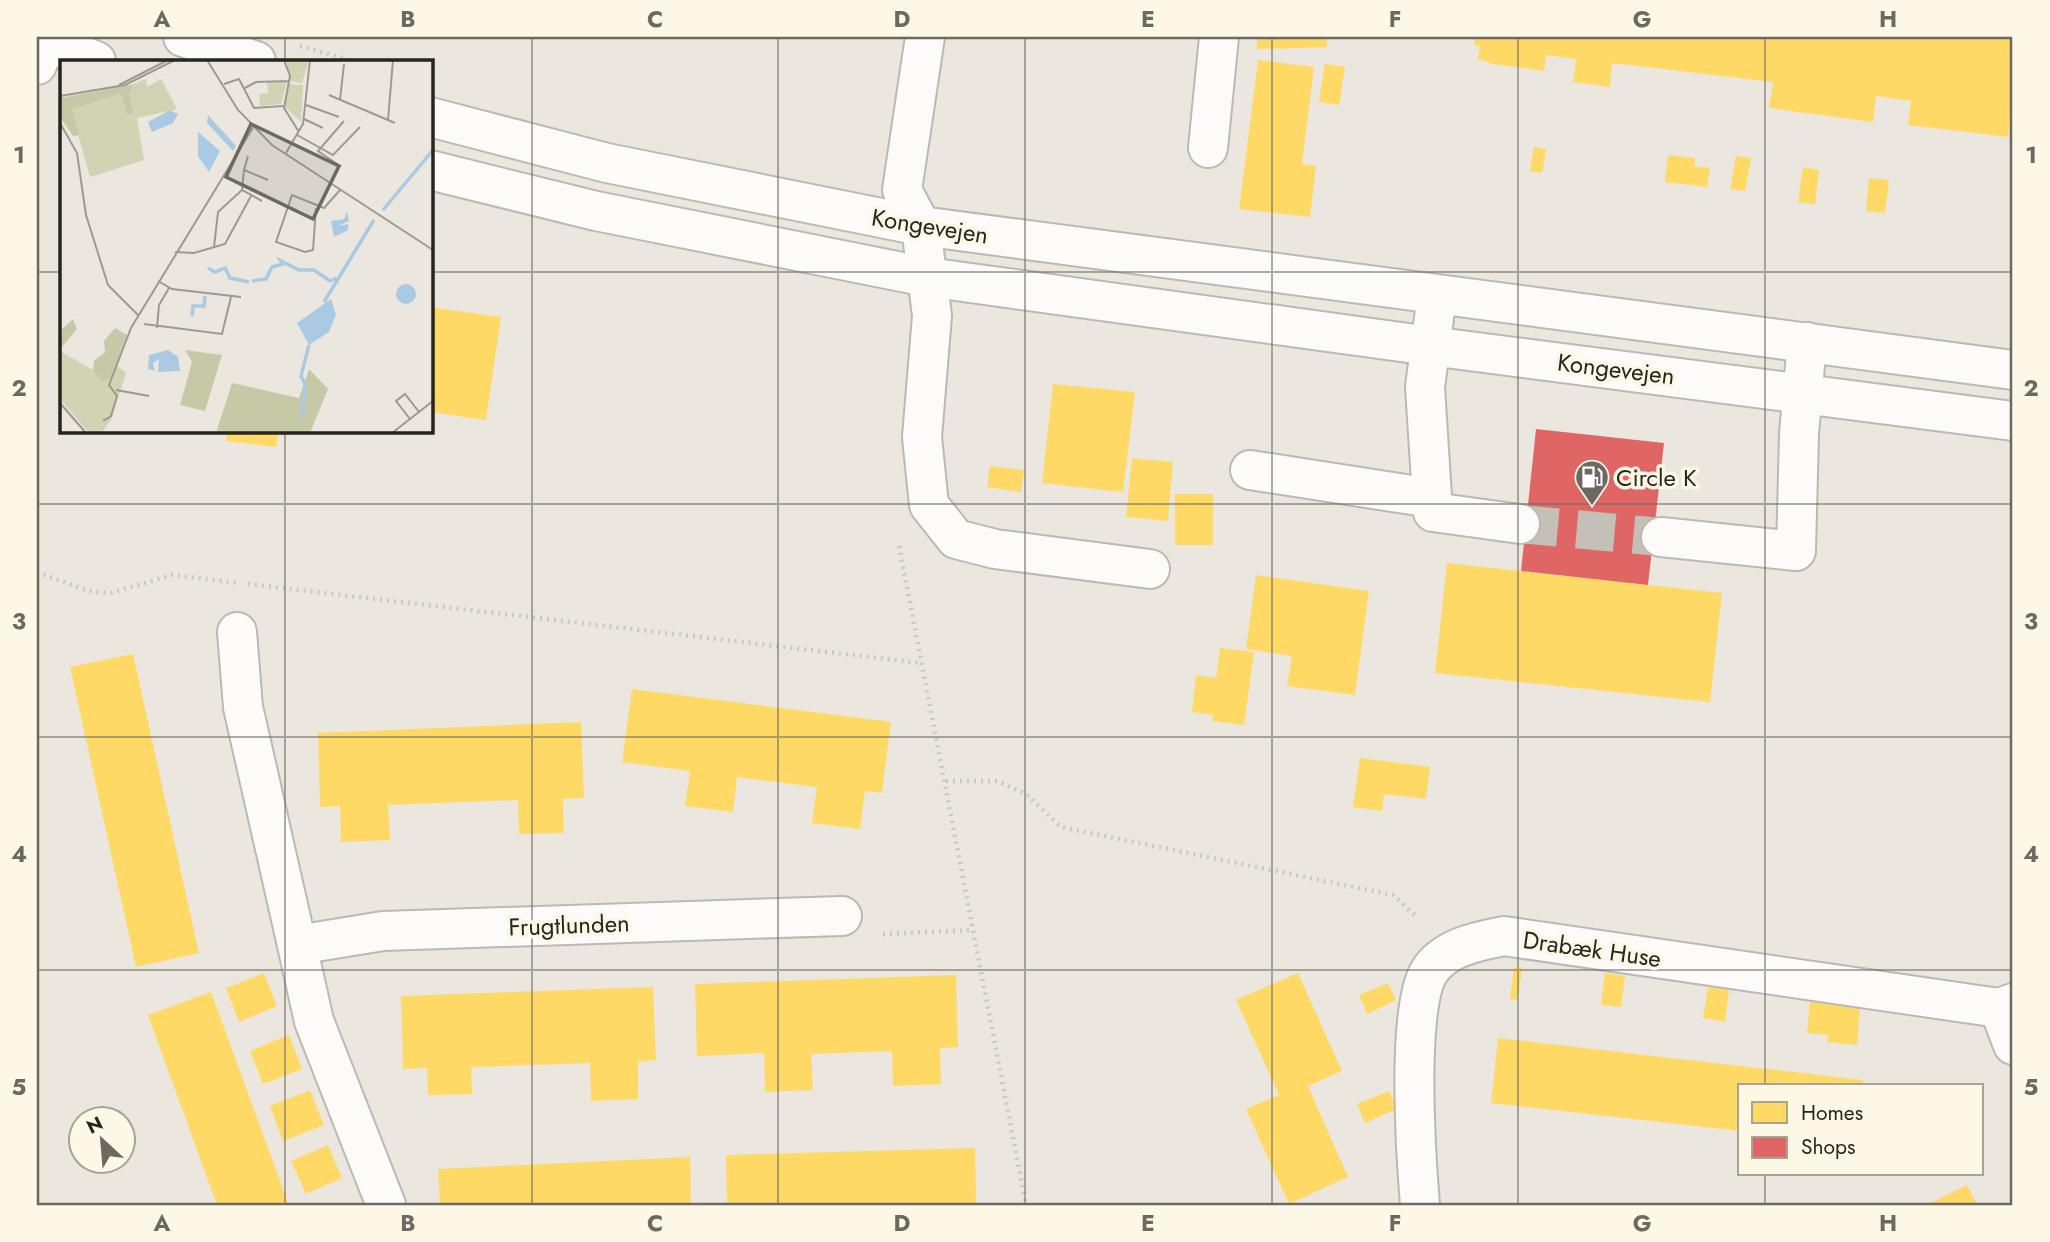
<svg xmlns="http://www.w3.org/2000/svg" width="2050" height="1242" font-family="Jost,sans-serif">
  <style>
    .homes { fill: #ffd966 }
    .shops { fill: #e06666 }
    .lines { fill: none; stroke-linecap: round; stroke-linejoin: round }
    .minor-tunnel { stroke: #c4c0b8; stroke-width: 38; stroke-dasharray: 38 19; stroke-linecap: butt }
    .minor-casing { stroke: #bcb9b2; stroke-width: 42 }
    .major-casing { stroke: #bcb9b2; stroke-width: 42 }
    .path { stroke: #c8c7c4; stroke-width: 4.5; stroke-dasharray: 2 5; stroke-linecap: butt }
    .minor { stroke: #fcfbfa; stroke-width: 38 }
    .major { stroke: #fcfbfa; stroke-width: 38 }
    .grid { fill: none; stroke: #6c6962; stroke-width: 2; stroke-opacity: 0.55 }
    .labels { text-anchor: middle; dominant-baseline: central; stroke-width: 7; stroke-linejoin: round; paint-order: stroke }
    .street-label { font-size: 24px; fill: #27251f; stroke: #fdf7e6 }
    .poi-label { font-size: 24px; fill: #27251f; stroke: #fdf7e6; text-anchor: start }
    .inset-river { fill: none; stroke: #a9cae2; stroke-width: 3.5 }
    .inset-road { fill: none; stroke: #9d9992; stroke-width: 2 }
    .view { fill: #6c6962; fill-opacity: 0.15; stroke: #6c6962; stroke-width: 3.5 }
    .inset-edge { fill: none; stroke: #27251f; stroke-width: 3.5 }
    .neatline { fill: none; stroke: #6c6962; stroke-width: 2.5 }
    .grid-label { font-size: 23px; text-anchor: middle; font-weight: bold; fill: #6c6962 }
  </style>
  <rect width="100%" height="100%" fill="#ebe7de"/>
  <!-- homes -->
  <path class="homes" d="M1257,37H1326L1327,47L1257,49Z
    M1475,37H2013V114H2010L2008,137L1908,125L1911,101L1876,96L1873,122L1769,108L1773,82L1612,63L1610,87L1573,82L1576,59L1546,55L1544,71L1493,64L1478,59L1480,46L1474,45Z
    M1258,60L1314,67L1302,164L1316,166L1310,217L1239,209Z
    M1325,64L1345,67L1339,105L1319,102Z
    M1534,147L1546,149L1542,173L1530,171Z
    M1668,155L1695,158L1694,166L1710,168L1707,187L1665,182Z
    M1736,156L1751,158L1745,191L1730,189Z
    M1803,167L1819,170L1815,204L1798,202Z
    M1869,178L1889,180L1885,213L1866,211Z
    M430,307L501,317L486,420L430,412Z
    M1053,384L1135,392L1123,492L1042,483Z
    M228,430H279L276,447L226,441Z
    M1132,458L1173,462L1168,521L1126,517Z
    M990,466L1024,470L1021,492L987,487Z
    M1175,494H1213V545H1175Z
    M1447,563L1722,593L1710,702L1435,673Z
    M1256,575L1369,591L1355,695L1287,686L1292,656L1246,649Z
    M1220,648L1254,652L1244,725L1212,721L1213,715L1192,712L1196,675L1216,678Z
    M133,654L199,953L136,967L70,667Z
    M632,689L891,722L882,793L865,791L860,829L812,823L817,787L737,777L733,812L685,806L690,771L622,762Z
    M581,722L584,798L563,799L564,833L519,834L518,800L388,805L390,840L341,842L340,806L320,807L318,733Z
    M1360,758L1430,767L1426,799L1384,794L1382,811L1353,807Z
    M1514,967L1522,968L1518,1000L1510,999Z
    M264,973L277,1006L239,1022L226,988Z
    M1298,973L1342,1071L1308,1086L1348,1177L1289,1204L1246,1109L1279,1095L1236,1000Z
    M1605,973L1625,976L1621,1007L1601,1005Z
    M956,975L958,1047L940,1048L941,1084L893,1086L892,1051L811,1054L813,1090L765,1092L764,1053L697,1056L695,984Z
    M1388,983L1396,1000L1367,1014L1359,995Z
    M653,987L656,1060L638,1062V1099L591,1101L590,1063L471,1067L472,1094L428,1095L427,1068L403,1069L401,996Z
    M1708,987L1729,990L1725,1022L1703,1018Z
    M211,992L289,1205H217L148,1015Z
    M1810,1001L1860,1006L1857,1045L1827,1042L1828,1035L1807,1033Z
    M289,1035L302,1069L263,1084L250,1051Z
    M1498,1038L1863,1080L1862,1086H1740V1131L1491,1103Z
    M310,1090L324,1125L283,1141L270,1106Z
    M1389,1091L1397,1109L1365,1123L1357,1104Z
    M328,1145L342,1178L306,1194L291,1161Z
    M975,1148L976,1205H727L726,1155Z
    M690,1157L691,1205H440L438,1169Z
    M1967,1185L1977,1205H1926Z"/>
  <!-- shops -->
  <path class="shops" d="M1536,429L1664,443L1648,585L1521,571Z"/>
  <g class="lines">
    <!-- minor-tunnel -->
    <path class="minor-tunnel" d="M1520,524L1661,537"/>
    <!-- minor casing -->
    <g class="minor-casing">
      <path id="minor" d="M925,37L902,190L921,226L932,316L922,437L929,505L956,539L995,549L1150,569
        M37,65L48,37
        M1208,148L1219,37
        M1437,295L1425,387L1433,512L1520,524
        M1250,470L1431,498
        M1661,537L1796,551L1799,434L1807,342
        M237,632L243,707L297,945L383,931L842,916
        M297,945L314,1021L386,1205
        M1999,1008L2013,1045
        M1420,1205C1416,1157 1406,1009 1429,972C1444,947 1479,941 1504,936L1999,1008L2013,1003"/>
    </g>
    <!-- major casing -->
    <g class="major-casing">
      <path id="major" d="M183,37L256,61
        M37,38L96,61
        M430,117L607,163L921,226L2013,370
        M430,170L596,211L927,277L1430,346L2013,421"/>
    </g>
    <!-- path -->
    <path class="path" d="M300,46L353,61
      M899,546L1026,1205
      M37,572L88,591L111,593L172,575L239,583
      M248,584L921,663
      M946,781H997L1026,794L1061,827L1393,895L1417,917
      M883,934L973,930"/>
    <!-- minor -->
    <use href="#minor" class="minor"/>
    <!-- major -->
    <use href="#major" class="major"/>
  </g>
  <!-- grid -->
  <path class="grid" d="M285,37V61M532,37V1205M778,37V1205M1025,37V1205M1272,37V1205M1518,37V1205M1765,37V1086M37,272H61M430,272H2013M285,430V1205M37,504H2013M37,737H2013M37,970H2013M1765,1174V1205"/>
  <!-- icons -->
  <defs>
    <g id="fuel-pin" transform="scale(1.75)"><path d="M0 17L-7.5 6A9.5 9.5 0 1 1 7.5 6Z" fill="#6c6962" stroke="#fdf7e6"/><path d="M-5.5-6h7V0h2V4h1.3V-2.5L3-4.5l.8-.8L6-3V5H2.5V1h-1V6h-7ZM-4.2-4.7v3.2H.2V-4.7Z" fill="#fff"/></g>
  </defs>
  <g fill-rule="evenodd">
    <use href="#fuel-pin" x="1592" y="477"/>
  </g>
  <g class="labels">
    <!-- street labels -->
    <g class="street-label">
      <text transform="translate(930 226) rotate(9)">Kongevejen</text>
      <text transform="translate(1616 369) rotate(7)">Kongevejen</text>
      <text transform="translate(569 925) rotate(-2)">Frugtlunden</text>
      <text transform="translate(1592 949) rotate(8)">Drabæk Huse</text>
    </g>
    <!-- poi labels -->
    <g class="poi-label">
      <text x="1616" y="477">Circle K</text>
    </g>
  </g>
  <!-- overview -->
  <g transform="translate(60 60)">
    <rect width="373" height="373" fill="#ebe7de"/>
    <path d="M226,0H249L242,23L231,21ZM86,19L87,27L101,19L117,49L77,58L84,100L30,117L11,49L62,34L69,55L74,53L69,35L74,24ZM227,21L221,44L200,46L199,34L208,33L207,22ZM229,24L243,25L241,62L224,46ZM0,291L33,310L42,321L56,305L66,313L51,360L41,373H29L0,339Z" fill="#d1d3b3"/>
    <path d="M74,24L69,35L74,53L68,55L61,34L12,49L19,75L13,76L0,57V38ZM13,259L17,269L0,289V271ZM55,268L67,275L51,318L42,322L33,310L34,301L45,292L44,281ZM125,290L162,295L145,351L120,345L132,302ZM249,309L268,329L250,373H156L172,323L239,338Z" fill="#c7c9a6"/>
    <path d="M110,50L118,54L113,63L92,72L88,62ZM148,55L176,86L173,91L147,63ZM138,72L160,91L149,112L138,96ZM287,152L289,161L278,166L288,164V170L274,177L271,161L284,159ZM336 234a10 10 0 1 1 20 0a10 10 0 1 1-20 0ZM271,239L276,255L269,272L249,285L237,263ZM108,290L118,297L120,311L98,312L99,299L93,303L95,311L88,309L89,295Z" fill="#a9cae2"/>
    <path class="inset-river" d="M323,150L373,90M148,208L155,212L165,208L170,218L189,222M192,221L206,219L212,207L223,204L221,201L239,210H254L270,221L277,218M264,242L314,160M132,256L133,246H144L145,236M239,357L243,354L245,324L241,316L249,285"/>
    <path class="inset-road" d="M147,0L178,50L212,85L373,190M224,0L230,16L224,48L239,72M250,1L288,0M164,24L179,19L194,48L223,46M59,25L108,0M185,28L196,22L229,21M269,35L335,63M0,36L65,25L115,0M280,40L284,4M246,45L279,57M244,59L263,68M328,60L333,0M0,63L17,93L26,155L48,225L78,255M237,75L273,95L300,67M226,93L243,64L250,0M188,96L184,110L208,120M277,109L280,106L258,91L284,61M184,110L182,130L202,141M256,148L253,190L245,192L216,182L232,135L264,148L281,129M154,187L158,152L182,130M115,192L134,193L165,184L191,136M98,221L112,229L181,237M84,264L162,274L171,237M97,268L99,245L109,228M56,330L89,336M0,343L26,373M350,359L336,341L345,334L359,352M43,361L51,356L57,336L49,325L71,268L194,66M332,373L373,341"/>
    <path class="view" d="M191,64L279,106L253,159L166,117Z"/>
    <rect width="373" height="373" class="inset-edge"/>
  </g>
  <!-- border -->
  <rect width="2050" height="1242" fill="none" stroke="#fdf7e6" stroke-width="77"/>
  <!-- legend -->
  <rect x="1738" y="1084" width="245" height="91" fill="#fdf7e6" stroke="#a7a396" stroke-width="2"/>
  <rect x="1752" y="1102" width="35" height="21" fill="#ffd966" stroke="#a7a396" stroke-width="2"/>
  <text x="1801" y="1120" font-size="21" fill="#27251f">Homes</text>
  <rect x="1752" y="1137" width="35" height="21" fill="#e06666" stroke="#a7a396" stroke-width="2"/>
  <text x="1801" y="1154" font-size="21" fill="#27251f">Shops</text>
  <!-- north arrow -->
  <g transform="translate(102 1140) rotate(334)"><circle r="33" fill="#fdf7e6" stroke="#a7a396" stroke-width="2"/>
  <path d="M0-5L12 26L0 18L-12 26Z" fill="#6c6962"/>
  <text y="-10" font-size="19" font-weight="bold" text-anchor="middle" fill="#27251f">N</text>
  </g>
  <rect x="38" y="38" width="1973" height="1166" class="neatline"/>
  <g class="grid-label">
    <text x="162" y="27">A</text>
    <text x="408" y="27">B</text>
    <text x="655" y="27">C</text>
    <text x="902" y="27">D</text>
    <text x="1148" y="27">E</text>
    <text x="1395" y="27">F</text>
    <text x="1642" y="27">G</text>
    <text x="1888" y="27">H</text>
    <text x="19" y="163">1</text>
    <text x="2031" y="163">1</text>
    <text x="19" y="396">2</text>
    <text x="2031" y="396">2</text>
    <text x="19" y="629">3</text>
    <text x="2031" y="629">3</text>
    <text x="19" y="862">4</text>
    <text x="2031" y="862">4</text>
    <text x="19" y="1095">5</text>
    <text x="2031" y="1095">5</text>
    <text x="162" y="1231">A</text>
    <text x="408" y="1231">B</text>
    <text x="655" y="1231">C</text>
    <text x="902" y="1231">D</text>
    <text x="1148" y="1231">E</text>
    <text x="1395" y="1231">F</text>
    <text x="1642" y="1231">G</text>
    <text x="1888" y="1231">H</text>
  </g>
</svg>
